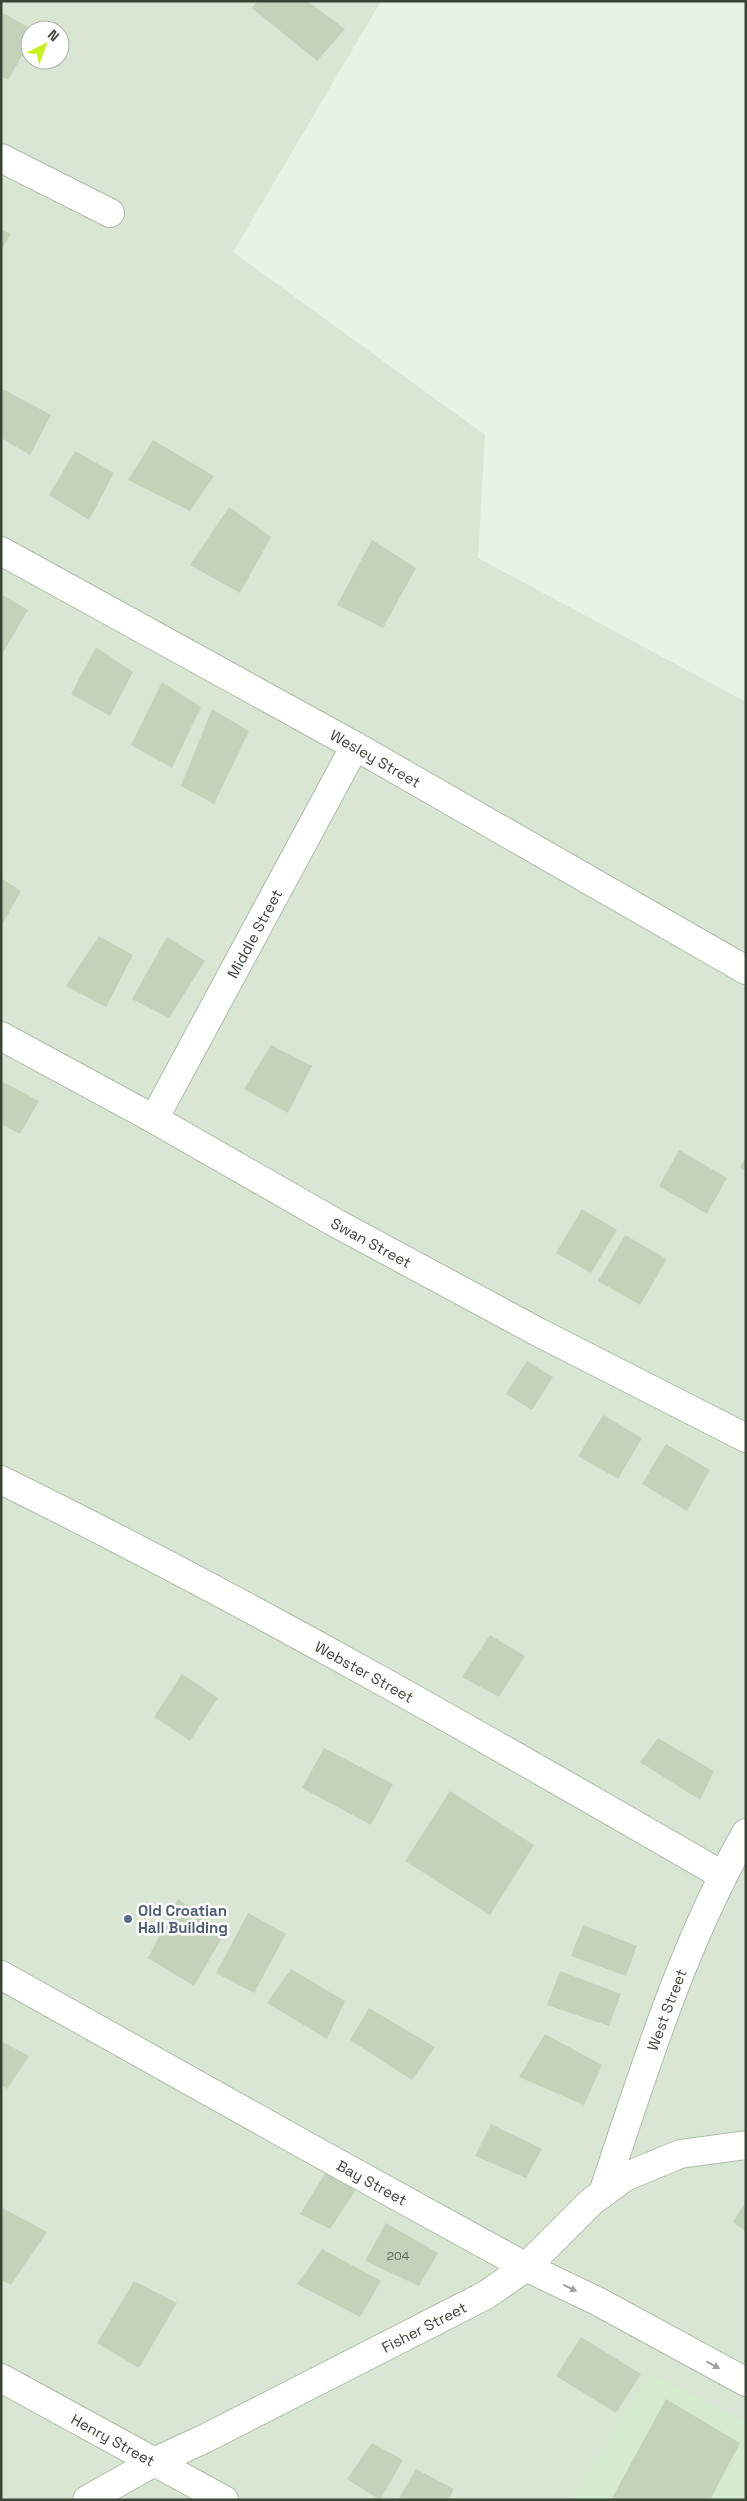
<svg xmlns="http://www.w3.org/2000/svg" width="747" height="2501" font-family="'Space Grotesk',sans-serif">
  <style>
    .residential { fill: #d8e6d3; fill-rule: evenodd }
    .education { fill: #d5ebcf }
    .building { fill: #c3d3ba }
    .lines { fill: none; stroke-linecap: round; stroke-linejoin: round }
    .street-casing { stroke: #aebda8; stroke-width: 30 }
    .street { stroke: #fff; stroke-width: 28 }
    .oneway { fill: #9ca29a }
    .service-dot { fill: #5c6f8a; stroke: #fff; stroke-width: 2 }
    .labels { text-anchor: middle; dominant-baseline: central; stroke-width: 5; stroke-linejoin: round; paint-order: stroke }
    .number-label { font-size: 12px; fill: #5c6856 }
    .street-label { font-size: 15px; fill: #3a4435; stroke: #fff }
    .service-label { font-size: 15px; font-weight: bold; fill: #4e5e75; stroke: #fff; text-anchor: start }
  </style>
  <rect width="100%" height="100%" fill="#e8f2e5"/>
  <!-- residential -->
  <path class="residential" d="M1,1H381L233,252L485,435L478,558L746,702V2500H1ZM30,30H60V60H30Z"/>
  <!-- education -->
  <path class="education" d="M650,2374L746,2423V2500H570Z"/>
  <!-- building -->
  <path class="building" d="M257,1H307L345,29L317,61L252,8Z
    M1,12L33,30H30V42L8,80L1,76Z
    M1,229L11,234L1,250Z
    M1,388L51,415L30,455L1,438Z
    M153,440L214,476L190,511L128,480Z
    M75,451L114,473L89,520L49,495Z
    M229,507L271,537L240,593L190,565Z
    M372,540L416,568L383,628L337,605Z
    M1,594L28,610L1,656Z
    M96,647L133,672L110,716L71,694Z
    M162,682L201,707L172,768L131,745Z
    M212,709L249,731L214,804L181,786Z
    M1,878L21,891L1,927Z
    M99,936L133,955L106,1007L66,986Z
    M167,937L205,961L169,1018L132,999Z
    M271,1045L312,1066L288,1113L244,1089Z
    M1,1081L39,1101L20,1134L1,1124Z
    M679,1150L727,1178L707,1214L659,1186Z
    M746,1157V1171L740,1167Z
    M582,1209L617,1230L591,1273L556,1253Z
    M625,1235L667,1259L640,1305L598,1281Z
    M527,1361L553,1377L532,1410L506,1394Z
    M603,1415L642,1438L618,1479L578,1456Z
    M666,1444L710,1470L687,1511L642,1484Z
    M490,1635L525,1656L499,1697L462,1677Z
    M182,1674L218,1698L190,1741L154,1717Z
    M658,1738L714,1771L700,1800L640,1762Z
    M324,1748L393,1784L371,1825L302,1788Z
    M450,1791L534,1845L490,1915L405,1861Z
    M178,1899L226,1931L194,1986L148,1958Z
    M248,1913L286,1934L254,1993L216,1973Z
    M583,1925L637,1946L626,1976L571,1956Z
    M291,1969L345,2001L327,2039L267,2003Z
    M560,1971L621,1994L609,2026L547,2005Z
    M369,2008L435,2047L412,2080L350,2040Z
    M545,2034L602,2065L584,2105L519,2077Z
    M1,2041L29,2056L7,2089L1,2085Z
    M491,2124L542,2149L526,2178L475,2156Z
    M326,2172L357,2188L330,2229L300,2214Z
    M746,2201V2232L733,2222Z
    M1,2207L47,2232L11,2285L1,2280Z
    M386,2223L438,2253L419,2286L365,2261Z
    M322,2249L381,2281L360,2317L297,2284Z
    M134,2281L177,2303L139,2368L97,2343Z
    M581,2337L641,2374L616,2413L556,2376Z
    M666,2399L740,2443L710,2500H611Z
    M372,2443L403,2460L380,2500L347,2479Z
    M416,2469L454,2489L448,2500H398Z"/>
  <g class="lines">
    <!-- street casing -->
    <g class="street-casing">
      <g id="street">
        <path d="M1,158L110,213"/>
        <path id="s1" d="M1,551L355,746L746,970"/>
        <path id="s2" d="M1,1036L154,1119L334,1222L538,1332L746,1438"/>
        <path id="s3" d="M154,1119L355,746"/>
        <path id="s4" d="M1,1480C247,1601 485,1738 722,1875"/>
        <path id="s5" d="M1,1975L310,2148L526,2267L599,2302L746,2382"/>
        <path id="s6" d="M603,2193C644,2071 682,1946 746,1833"/>
        <path id="s7" d="M1,2378L224,2500"/>
        <path id="s8" d="M87,2500L156,2461L204,2439L486,2295L526,2267L591,2202L625,2177L680,2154L746,2145"/>
      </g>
    </g>
    <!-- street -->
    <use href="#street" class="street"/>
  </g>
  <!-- one-way arrows -->
  <defs><path id="oneway-solid" d="M-6-.8H1V-3.2L6.5 0L1 3.2V.8H-6Z" transform="scale(1.25)"/></defs>
  <g class="oneway">
    <use href="#oneway-solid" transform="translate(570 2288) rotate(26)"/>
    <use href="#oneway-solid" transform="translate(713 2365) rotate(29)"/>
  </g>
  <!-- markers -->
  <circle class="service-dot" cx="128" cy="1919" r="5"/>
  <g class="labels">
    <!-- number labels -->
    <g class="number-label">
      <text x="398" y="2256">204</text>
    </g>
    <!-- street labels -->
    <g class="street-label">
      <text stroke="none"><textPath href="#s1" startOffset="428">Wesley Street</textPath></text>
      <text stroke="none"><textPath href="#s3" startOffset="211">Middle Street</textPath></text>
      <text stroke="none"><textPath href="#s2" startOffset="424">Swan Street</textPath></text>
      <text stroke="none"><textPath href="#s4" startOffset="411">Webster Street</textPath></text>
      <text stroke="none"><textPath href="#s6" startOffset="194">West Street</textPath></text>
      <text stroke="none"><textPath href="#s5" startOffset="425">Bay Street</textPath></text>
      <text stroke="none"><textPath href="#s8" startOffset="379">Fisher Street</textPath></text>
      <text stroke="none"><textPath href="#s7" startOffset="128">Henry Street</textPath></text>
    </g>
    <!-- service labels -->
    <g class="service-label">
      <text x="138" y="1910">Old Croatian<tspan x="138" dy="17">Hall Building</tspan></text>
    </g>
  </g>
  <!-- border -->
  <rect width="747" height="2501" fill="none" stroke="#3a4435" stroke-width="5"/>
  <!-- north arrow -->
  <g transform="translate(45 45) rotate(42)"><circle r="24" fill="#ffffff" stroke="#b0b4ae"/>
  <path d="M0-4L9 19L0 12L-9 19Z" fill="#c8f31a"/>
  <text y="-8" font-size="14" font-weight="bold" text-anchor="middle" fill="#3a4435">N</text>
  </g>
</svg>
